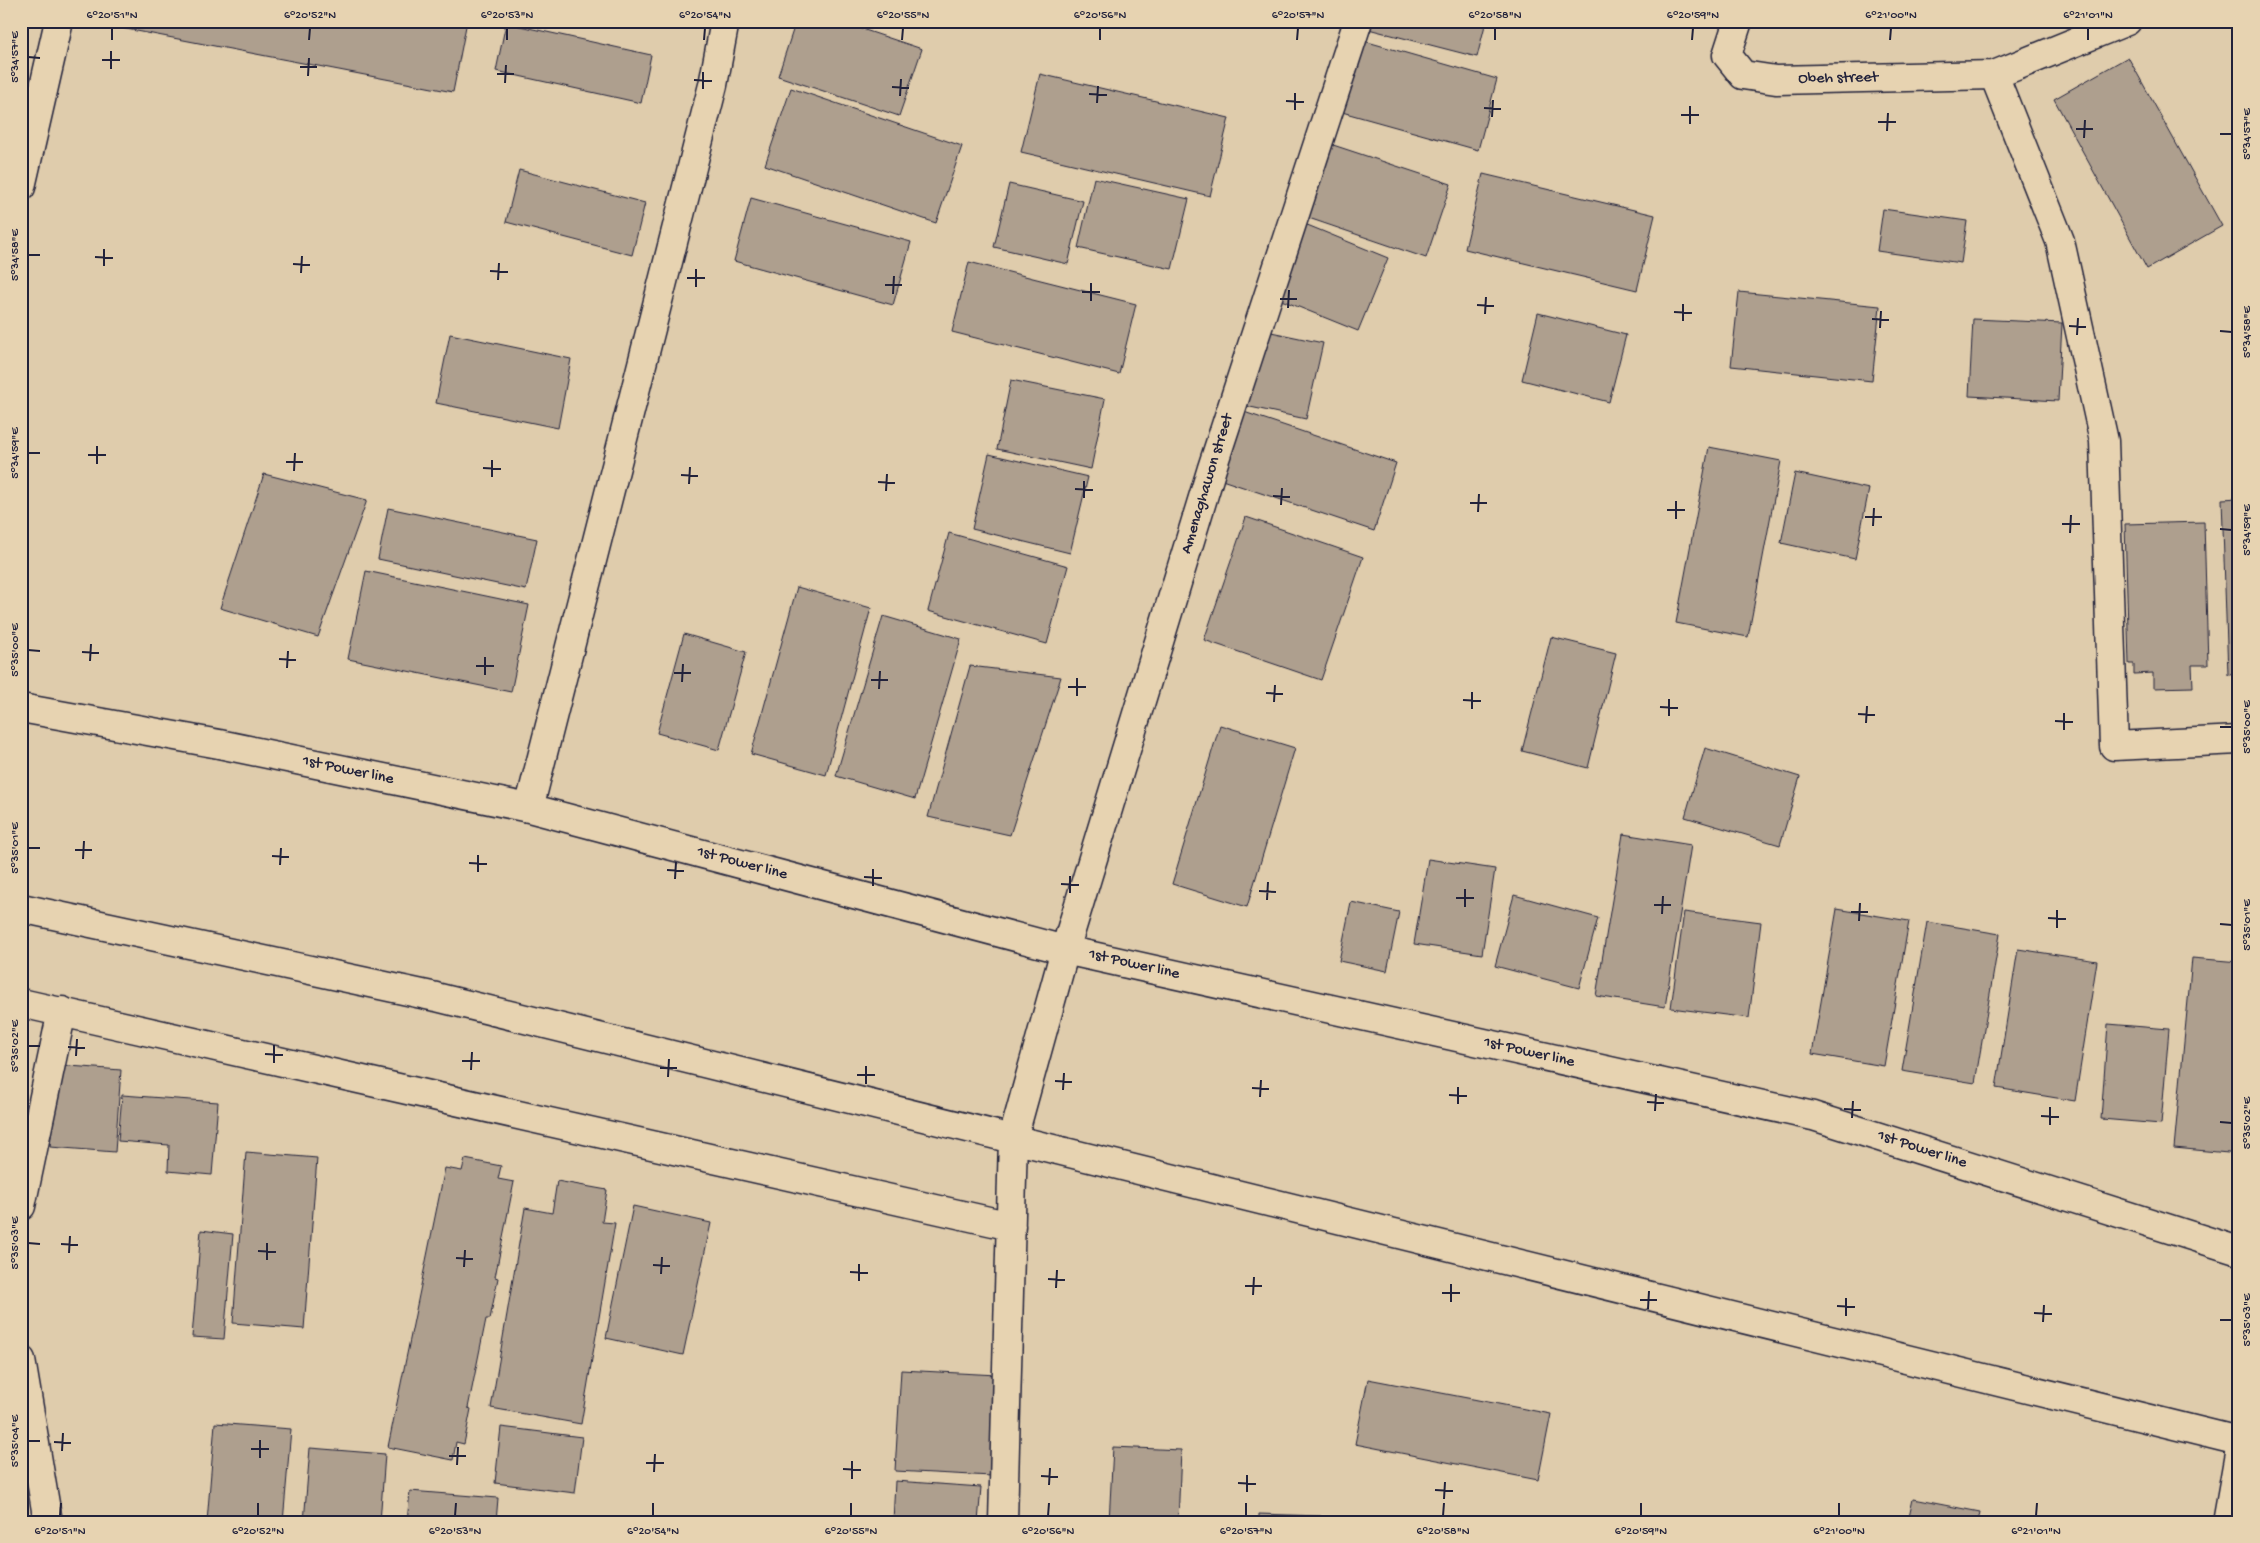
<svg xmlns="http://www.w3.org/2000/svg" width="2260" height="1543" font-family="'Gochi Hand',sans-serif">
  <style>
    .building { fill: #ae9f8e; stroke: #22223b }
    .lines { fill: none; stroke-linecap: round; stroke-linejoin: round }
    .minor-casing { stroke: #22223b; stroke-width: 31 }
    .minor { stroke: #e7d3b1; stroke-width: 28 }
    .ticks { fill: none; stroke: #22223b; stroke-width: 2 }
    .labels { text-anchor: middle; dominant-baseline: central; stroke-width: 4.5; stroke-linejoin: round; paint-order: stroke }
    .street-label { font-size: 16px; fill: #22223b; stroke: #e7d3b1 }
    .neatline { fill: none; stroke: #22223b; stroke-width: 2 }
    .ticks-label { font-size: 12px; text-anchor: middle; fill: #22223b }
  </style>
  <rect width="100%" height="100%" fill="#dfccac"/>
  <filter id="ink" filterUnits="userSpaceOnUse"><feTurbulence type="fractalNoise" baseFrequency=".02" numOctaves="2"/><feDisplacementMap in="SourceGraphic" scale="10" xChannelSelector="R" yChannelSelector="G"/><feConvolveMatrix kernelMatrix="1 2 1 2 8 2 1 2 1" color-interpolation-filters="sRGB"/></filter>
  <g filter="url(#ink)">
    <!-- building -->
    <path class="building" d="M118,21H467L453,92L116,27Z
      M796,21H838L922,49L899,116L778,76Z
      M1350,21H1486L1477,57L1349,24Z
      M1926,21H1968L1927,26Z
      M506,23L651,55L641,103L496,71Z
      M1343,35L1497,79L1478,150L1324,107Z
      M2128,57L2222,226L2147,269L2054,99Z
      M1040,74L1229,118L1210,196L1021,152Z
      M791,88L962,146L936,223L765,165Z
      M1318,140L1451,184L1426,258L1294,213Z
      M519,170L645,203L632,255L506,222Z
      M1483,174L1655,215L1637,290L1465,249Z
      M1094,178L1189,199L1172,269L1078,248Z
      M1009,184L1083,201L1068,264L994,247Z
      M751,198L911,242L893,305L734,261Z
      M1883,209L1967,221L1961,263L1877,251Z
      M1300,222L1388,258L1358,331L1269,295Z
      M969,262L1136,304L1119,374L952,332Z
      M1739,292L1880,306L1872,381L1731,366Z
      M1538,313L1626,335L1609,402L1522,380Z
      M1973,319L2062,323L2058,401L1969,396Z
      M1257,329L1323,343L1306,419L1241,405Z
      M450,334L571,359L558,428L436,403Z
      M1011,380L1105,399L1091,469L997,449Z
      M1241,411L1396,463L1374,531L1219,479Z
      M1709,447L1781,461L1748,637L1676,623Z
      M989,454L1088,477L1070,553L972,529Z
      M1795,473L1869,489L1855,559L1781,543Z
      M264,474L367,500L318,637L220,608Z
      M2239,498V674L2228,675L2222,499Z
      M388,508L537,539L526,590L378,559Z
      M1246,517L1363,557L1321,680L1204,640Z
      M2204,522L2208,665H2192L2193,687L2153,688V673L2134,674V664H2129L2125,524Z
      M949,533L1068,566L1047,644L928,611Z
      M366,571L529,605L511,692L348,659Z
      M797,587L871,608L826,775L751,754Z
      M883,616L961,639L915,799L836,776Z
      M684,634L746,652L719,750L657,733Z
      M1551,637L1616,653L1588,768L1522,751Z
      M970,666L1061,677L1010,835L928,817Z
      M1220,725L1295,748L1247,907L1172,884Z
      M1705,748L1800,777L1780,845L1685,817Z
      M1623,834L1691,845L1665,1007L1596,996Z
      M1428,859L1495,869L1482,954L1414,944Z
      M1514,895L1598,918L1579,988L1495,966Z
      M1351,902L1399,912L1387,971L1339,961Z
      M1837,909L1909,921L1884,1066L1812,1054Z
      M1684,912L1761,922L1749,1018L1671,1008Z
      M1927,922L2000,934L1975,1083L1902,1071Z
      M2018,949L2097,961L2075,1101L1996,1088Z
      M2192,958L2239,962V1154L2174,1148Z
      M2108,1024L2169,1029L2161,1124L2101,1119Z
      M57,1065L121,1070L115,1152L50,1147Z
      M122,1095L218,1102L212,1175L168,1171L169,1145L118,1141Z
      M246,1152L317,1158L304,1329L233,1323Z
      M465,1159L501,1166L498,1179L514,1182L495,1277L498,1278L490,1319H486L468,1408L471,1409L464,1444L456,1442L453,1460L388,1447L445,1168L462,1171Z
      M557,1181L607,1190L602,1222L615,1223L581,1424L491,1408L525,1208L552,1213Z
      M633,1206L711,1223L683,1355L606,1338Z
      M201,1230L233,1234L224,1339L192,1337Z
      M901,1370L997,1375L992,1476L895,1471Z
      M1368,1379L1551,1414L1538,1480L1355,1444Z
      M215,1423L291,1429L283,1522H207Z
      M501,1427L582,1437L575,1493L495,1483Z
      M1113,1447L1181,1450L1178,1522H1109Z
      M310,1448L385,1454L380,1522H304Z
      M895,1481L981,1487L978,1522H893Z
      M410,1491L498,1498L496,1522H407Z
      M1913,1499L1980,1512L1978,1522H1908Z
      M1259,1514L1321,1516V1522H1259Z"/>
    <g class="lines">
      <!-- minor casing -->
      <g class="minor-casing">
        <path id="minor" d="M1738,21L1727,55L1743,75L1776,80L1994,75
          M2127,21L1994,75L2060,241L2104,441L2114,746L2239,740
          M21,187L59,21
          M21,708L219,744L529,808L1065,950L1813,1116L2239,1251
          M529,808L713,85L725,21
          M21,908L436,997L2239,1441
          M21,1003L1011,1226
          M21,1206L62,1011
          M21,1360L48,1522
          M1003,1522L1013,1138L1065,950L1212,468L1358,21
          M2227,1522L2239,1454"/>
      </g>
      <!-- minor -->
      <use href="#minor" class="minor"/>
    </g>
  </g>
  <!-- ticks -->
  <path class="ticks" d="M112,40V28M309,40L310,28M507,40V28M704,40L705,28M902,40L903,28M1100,40V28M1297,40L1298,28M1495,40V28M1692,40L1693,28M1890,40L1891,28M2088,40V28M28,57L40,58M102,60H120M300,67H317M111,69V51M497,74H514M308,76L309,58M694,80L712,81M505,83L506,65M892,87L909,88M703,89V72M1089,94L1107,95M900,96L901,79M1286,101L1304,102M1097,103L1098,86M1484,108L1501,109M1295,110V93M1681,115H1699M1492,117L1493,100M1878,122H1896M1690,124V106M2076,129H2093M1887,131L1888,113M2220,134H2232M2084,138L2085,120M28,255H40M95,257L113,258M293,264L310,265M104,266V249M490,271L508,272M301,273L302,256M687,278H705M498,280L499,263M885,285H902M696,287V269M1082,292H1100M893,294L894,276M1280,299H1297M1091,301V283M1477,305L1494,306M1288,308L1289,290M1674,312L1692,313M1485,314L1486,297M1872,319L1889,320M1683,321V304M2069,326L2086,327M1880,328L1881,311M2220,331L2232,332M2077,335L2078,318M28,453H40M88,455H106M286,462H303M97,464V446M483,468L501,469M294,471L295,453M681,475L698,476M492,477V460M878,482L895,483M689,484L690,467M1075,489L1093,490M886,491L887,474M1273,496L1290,497M1084,498V481M1470,503H1487M1281,505L1282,488M1667,510H1685M1478,512L1479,494M1865,517H1882M1676,519V501M2062,524H2080M1873,526L1874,508M2220,529L2232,530M2070,533L2071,515M28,650L40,651M82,652L99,653M279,659L296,660M90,661L91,644M476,666H494M287,668L288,651M674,673H691M485,675V657M871,680H888M682,682L683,664M1068,687H1086M879,689L880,671M1266,693L1283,694M1077,696V678M1463,700L1481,701M1274,702L1275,685M1660,707L1678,708M1472,709V692M1858,714L1875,715M1669,716V699M2055,721L2073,722M1866,723L1867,706M2220,727H2232M2064,730V713M28,848H40M75,850H92M272,856L289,857M83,859L84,841M469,863L487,864M280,865L281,848M667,870L684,871M478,872V855M864,877L882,878M675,879L676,862M1061,884L1079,885M873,886V869M1259,891L1276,892M1070,893V876M1456,898H1474M1267,900L1268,882M1654,905H1671M1465,907V889M1851,912H1868M1662,914L1663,896M2048,918L2066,919M1859,921L1860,903M2220,924L2232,925M2057,928V910M28,1046H40M68,1047L85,1048M265,1054L283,1055M76,1056L77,1039M462,1061H480M274,1063V1045M660,1068H677M471,1070L472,1052M857,1075H875M668,1077L669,1059M1055,1081L1072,1082M866,1084V1066M1252,1088L1269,1089M1063,1090L1064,1073M1449,1095L1467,1096M1260,1097L1261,1080M1647,1102L1664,1103M1458,1104V1087M1844,1109L1861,1110M1655,1111L1656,1094M2041,1116L2059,1117M1852,1118L1853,1101M2220,1122L2232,1123M2050,1125V1107M28,1243L40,1244M61,1244L78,1245M258,1251L276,1252M69,1253L70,1236M456,1258L473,1259M267,1260V1243M653,1265L670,1266M464,1267L465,1250M850,1272L868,1273M661,1274L662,1257M1048,1279L1065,1280M859,1281V1264M1245,1286H1262M1056,1288L1057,1270M1442,1293H1460M1253,1295L1254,1277M1640,1300H1657M1451,1302V1284M1837,1306L1855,1307M1648,1309L1649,1291M2034,1313L2052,1314M1846,1316V1298M2220,1320H2232M2043,1322L2044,1305M28,1441H40M54,1442L71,1443M251,1449H269M62,1451L63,1433M449,1456H466M260,1458V1440M646,1463H664M457,1465L458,1447M843,1469L861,1470M654,1472L655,1454M1041,1476L1058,1477M852,1479V1461M1238,1483L1256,1484M1049,1485L1050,1468M1435,1490L1453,1491M1247,1492V1475M1444,1499L1445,1482M60,1516L61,1503M258,1516V1503M455,1516L456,1503M653,1516V1503M851,1516V1503M1048,1516L1049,1503M1246,1516V1503M1443,1516L1444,1503M1641,1516V1503M1839,1516V1503M2036,1516L2037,1503"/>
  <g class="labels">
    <!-- street labels -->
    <g class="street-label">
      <text transform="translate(1838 79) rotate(-1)">Obeh street</text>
      <text transform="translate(1208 484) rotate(-73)">Amenaghawon street</text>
      <text transform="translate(348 771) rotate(12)">1st Power line</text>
      <text transform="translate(742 864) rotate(15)">1st Power line</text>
      <text transform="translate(1134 965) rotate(13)">1st Power line</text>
      <text transform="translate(1529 1053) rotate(13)">1st Power line</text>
      <text transform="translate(1922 1150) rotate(18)">1st Power line</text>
    </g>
  </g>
  <!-- margin -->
  <rect width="2260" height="1543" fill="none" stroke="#e7d3b1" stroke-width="55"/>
  <rect x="28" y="28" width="2204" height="1488" class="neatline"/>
  <g class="ticks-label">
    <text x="112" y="18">6°20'51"N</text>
    <text x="310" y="18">6°20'52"N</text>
    <text x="507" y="18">6°20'53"N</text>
    <text x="705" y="18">6°20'54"N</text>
    <text x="903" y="18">6°20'55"N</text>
    <text x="1100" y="18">6°20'56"N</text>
    <text x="1298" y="18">6°20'57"N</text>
    <text x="1495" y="18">6°20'58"N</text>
    <text x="1693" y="18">6°20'59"N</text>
    <text x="1891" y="18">6°21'00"N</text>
    <text x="2088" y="18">6°21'01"N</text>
    <text transform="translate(14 57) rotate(-90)" y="4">5°34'57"E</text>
    <text transform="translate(2246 134) rotate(-90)" y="4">5°34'57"E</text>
    <text transform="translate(14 255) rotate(-90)" y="4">5°34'58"E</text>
    <text transform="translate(2246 332) rotate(-90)" y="4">5°34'58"E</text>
    <text transform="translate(14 453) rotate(-90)" y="4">5°34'59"E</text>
    <text transform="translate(2246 530) rotate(-90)" y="4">5°34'59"E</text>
    <text transform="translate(14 650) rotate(-90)" y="4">5°35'00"E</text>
    <text transform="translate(2246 727) rotate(-90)" y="4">5°35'00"E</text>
    <text transform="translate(14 848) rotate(-90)" y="4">5°35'01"E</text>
    <text transform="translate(2246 925) rotate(-90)" y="4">5°35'01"E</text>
    <text transform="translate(14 1046) rotate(-90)" y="4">5°35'02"E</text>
    <text transform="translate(2246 1123) rotate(-90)" y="4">5°35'02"E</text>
    <text transform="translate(14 1243) rotate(-90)" y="4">5°35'03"E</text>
    <text transform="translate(2246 1320) rotate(-90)" y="4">5°35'03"E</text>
    <text transform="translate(14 1441) rotate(-90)" y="4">5°35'04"E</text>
    <text x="60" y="1534">6°20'51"N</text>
    <text x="258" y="1534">6°20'52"N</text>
    <text x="455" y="1534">6°20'53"N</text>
    <text x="653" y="1534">6°20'54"N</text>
    <text x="851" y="1534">6°20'55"N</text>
    <text x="1048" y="1534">6°20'56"N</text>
    <text x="1246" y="1534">6°20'57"N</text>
    <text x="1443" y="1534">6°20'58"N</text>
    <text x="1641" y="1534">6°20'59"N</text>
    <text x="1839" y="1534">6°21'00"N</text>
    <text x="2036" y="1534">6°21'01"N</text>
  </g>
</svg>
